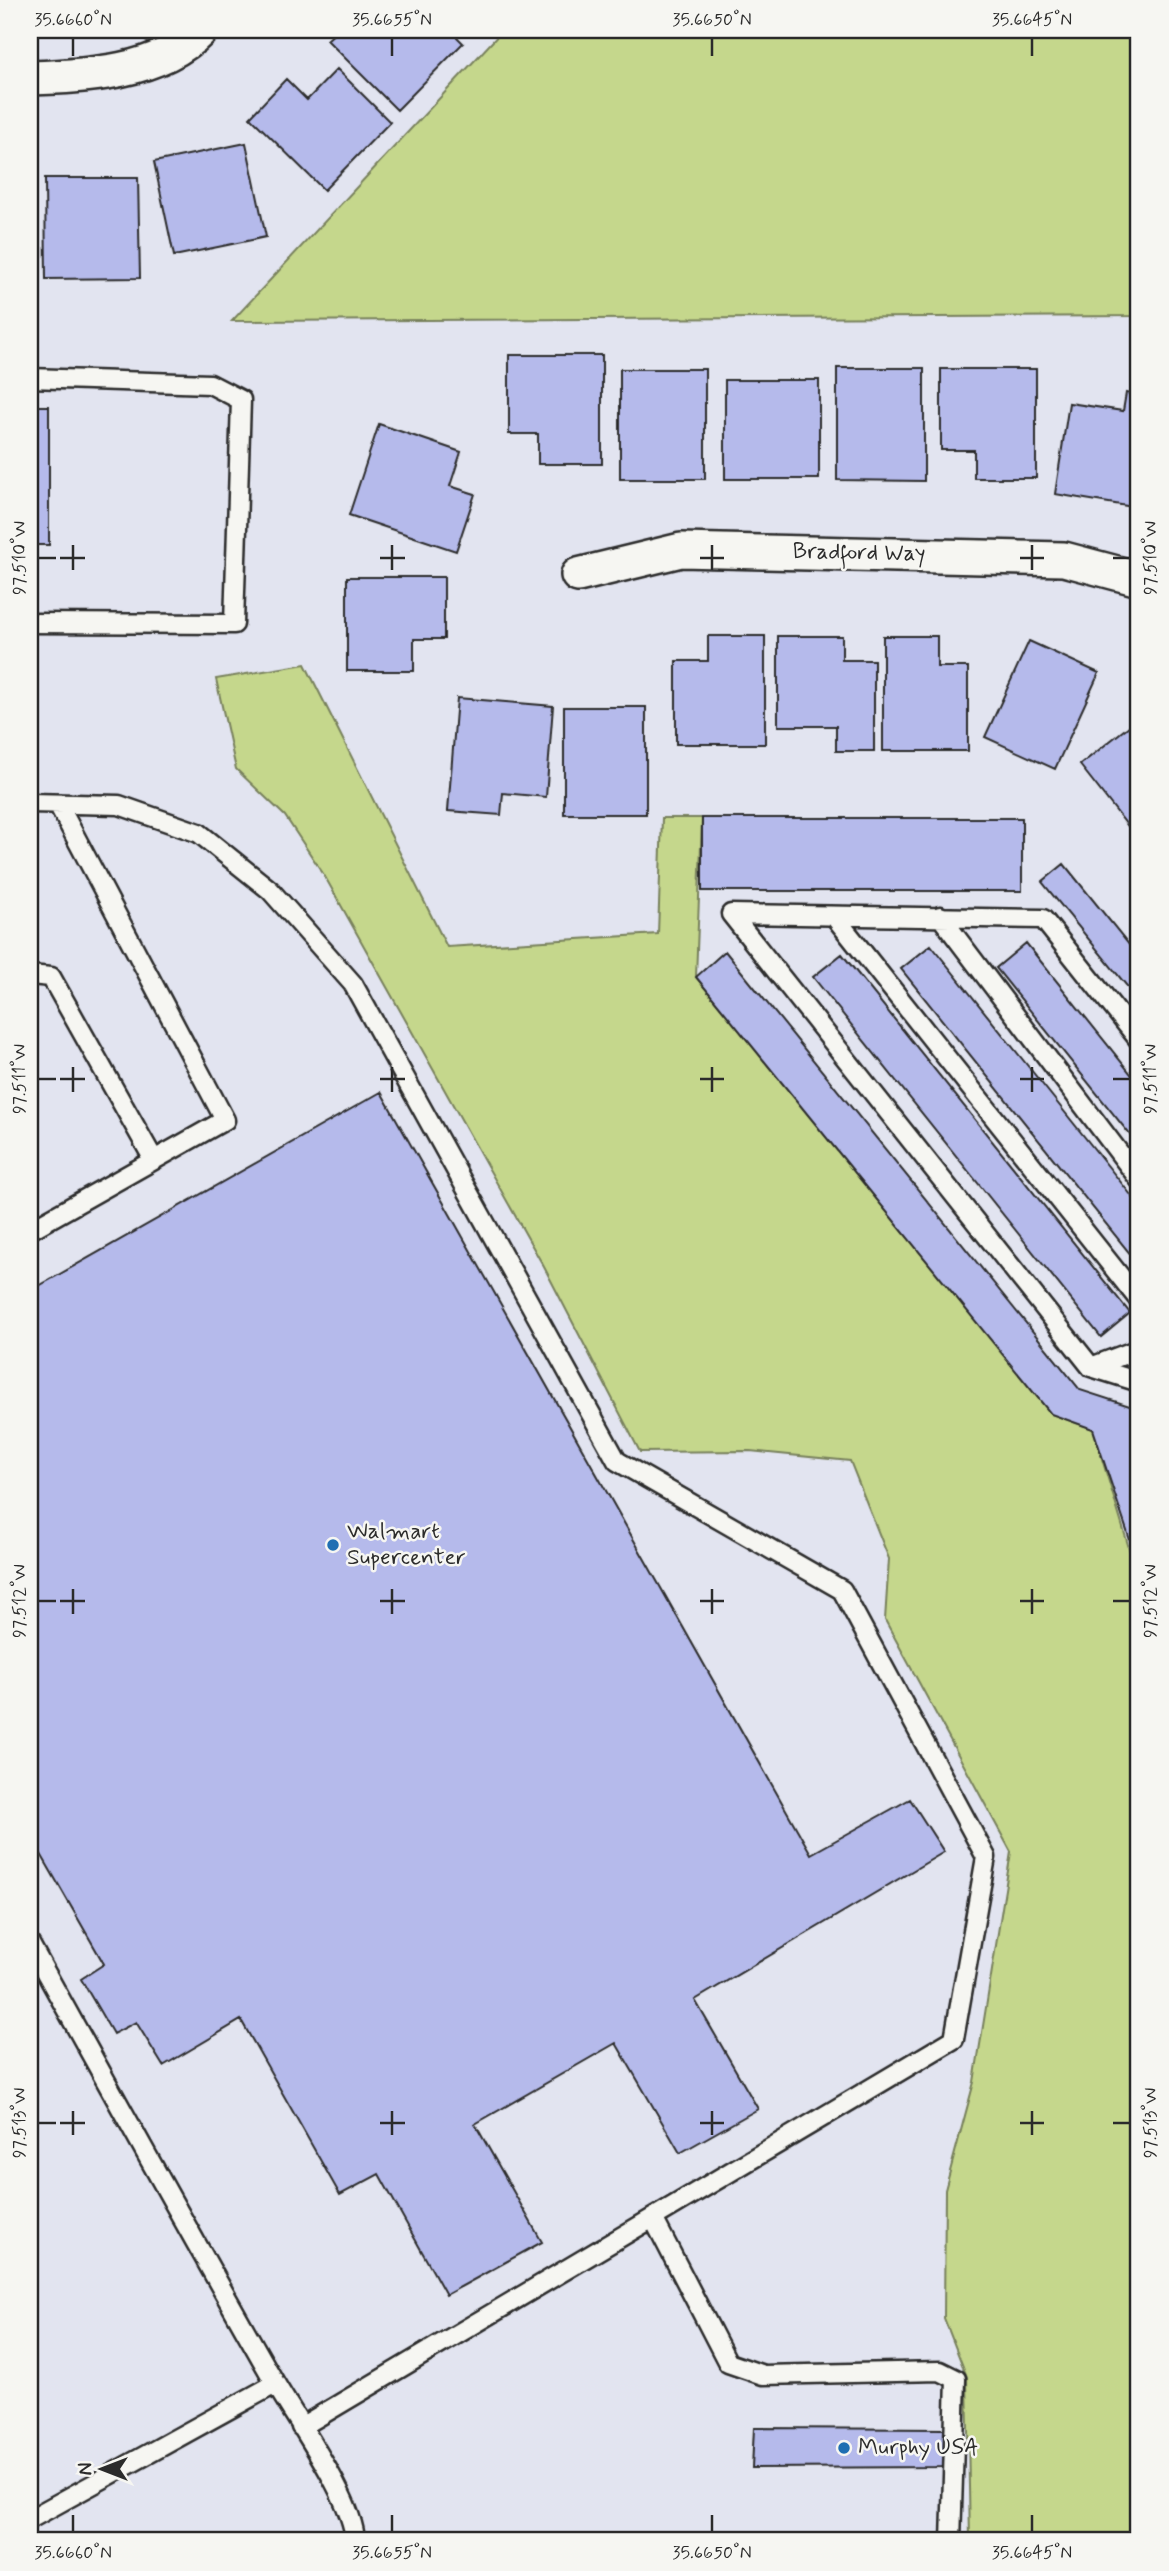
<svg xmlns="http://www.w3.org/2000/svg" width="1169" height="2571" font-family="Mynerve,sans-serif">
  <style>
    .green { fill: #c5d78c; stroke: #78815c; stroke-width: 2 }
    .building { fill: #b5baeb; stroke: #2b2b2b; stroke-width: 2 }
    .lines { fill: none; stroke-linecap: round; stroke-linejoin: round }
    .lane-casing { stroke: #2b2b2b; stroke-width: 23 }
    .street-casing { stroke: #2b2b2b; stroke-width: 38 }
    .lane { stroke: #f6f6f2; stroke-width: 18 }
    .street { stroke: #f6f6f2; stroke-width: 33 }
    .ticks { fill: none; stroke: #2b2b2b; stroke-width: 2.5 }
    .poi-dot { fill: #1f6fb2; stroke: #f6f6f2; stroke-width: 2.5 }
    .labels { text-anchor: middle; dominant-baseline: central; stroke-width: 5; stroke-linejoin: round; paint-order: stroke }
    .street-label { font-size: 23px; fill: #2b2b2b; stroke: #f6f6f2 }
    .poi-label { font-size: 23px; fill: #2b2b2b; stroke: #f6f6f2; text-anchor: start }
    .neatline { fill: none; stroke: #2b2b2b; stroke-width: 2.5 }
    .ticks-label { font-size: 18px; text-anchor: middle; fill: #2b2b2b }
  </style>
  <rect width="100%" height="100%" fill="#e2e4f0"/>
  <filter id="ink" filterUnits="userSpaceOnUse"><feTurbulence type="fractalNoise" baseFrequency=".0143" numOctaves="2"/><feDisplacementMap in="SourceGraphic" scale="14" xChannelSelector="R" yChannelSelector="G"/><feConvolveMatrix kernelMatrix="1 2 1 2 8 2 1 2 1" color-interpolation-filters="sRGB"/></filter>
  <g filter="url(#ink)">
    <!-- green -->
    <path class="green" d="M503,30H1139V316L232,321Z
      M305,664L447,947L658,934L662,818H702L696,977L1051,1414L1093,1429L1139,1581V2541H970L967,2377L944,2318L945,2190L974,2082L1011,1852L885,1620L889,1559L850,1461L750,1451L640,1452L544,1267L324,875L285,816L236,769L216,679Z"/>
    <!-- building -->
    <path class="building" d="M338,30H450L463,43L397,110L327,40Z
      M337,69L390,122L324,190L250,117L286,79L307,100Z
      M246,143L266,237L174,256L154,162Z
      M30,177H34V296H30Z
      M45,178H138L140,278L46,279Z
      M509,355H602V464H538V434H509Z
      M837,368H924V481L837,480Z
      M620,369H705V479H620Z
      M941,369H1036V478H974V450H941Z
      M725,380H819V479H725Z
      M1126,393L1139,395V508L1055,494L1069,403L1123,411Z
      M30,406H49V545H30Z
      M379,424L461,452L450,486L475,494L456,551L349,515Z
      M347,577H444V639H414V671H347Z
      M708,636H765V744H676V661H708Z
      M778,636H842V660H874V751H836V726H778Z
      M883,636H937V667H968V751H883Z
      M1029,641L1099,673L1055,769L985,737Z
      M457,698L553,706L546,797L503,793L501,815L448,811Z
      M564,707H646V814H564Z
      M1139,718V823L1131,830L1080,765Z
      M702,818H1022V891H702Z
      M1064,864L1139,957V1001L1042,882Z
      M1026,943L1139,1084V1146L996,968Z
      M931,945L1139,1205V1265L901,969Z
      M725,951L1080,1390L1139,1409V1567L1093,1429L1051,1414L696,977Z
      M842,954L1130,1313L1101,1337L813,977Z
      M381,1092L811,1854L910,1799L944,1852L695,2000L758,2109L680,2153L616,2043L475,2124L542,2242L446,2295L379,2174L340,2195L241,2020L163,2066L136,2022L113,2034L81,1979L104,1964L30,1835V1291Z
      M754,2428L945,2429V2467L752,2468Z"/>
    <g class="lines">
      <!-- lane casing -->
      <g class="lane-casing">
        <path id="lane" d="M30,378L210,384L241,400L234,624L30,623
          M30,803L119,805L199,833L270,890L353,984L617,1461L842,1590L986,1857L954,2039L301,2427
          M58,804L225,1120L154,1160
          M834,916L1139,1300
          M940,916L1139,1179
          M30,975L51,977L154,1160L30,1230
          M1139,1040L1043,919L731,914L1091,1367L1139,1382
          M1091,1367L1139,1349
          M30,1944C111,2090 191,2236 274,2381C296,2420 354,2500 355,2541
          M653,2218L728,2363L763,2375L940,2371L956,2379L951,2541
          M30,2519L275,2384"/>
      </g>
      <!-- street casing -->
      <g class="street-casing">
        <path id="street" d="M30,78C87,76 159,73 201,30
          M578,575L681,550L1064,559L1139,579"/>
      </g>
      <!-- lane -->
      <use href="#lane" class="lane"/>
      <!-- street -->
      <use href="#street" class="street"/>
    </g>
  </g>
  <!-- ticks -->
  <path class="ticks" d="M73,38V56M392,38V56M712,38V56M1032,38V56M73,545V570M392,545V570M712,545V570M1032,545V570M38,558H56M60,558H85M380,558H405M700,558H724M1020,558H1044M1113,558H1130M73,1067V1092M392,1067V1092M712,1067V1092M1032,1067V1092M38,1079H56M60,1079H85M380,1079H405M700,1079H724M1020,1079H1044M1113,1079H1130M73,1589V1614M392,1589V1614M712,1589V1614M1032,1589V1614M38,1601H56M60,1601H85M380,1601H405M700,1601H724M1020,1601H1044M1113,1601H1130M73,2111V2135M392,2111V2135M712,2111V2135M1032,2111V2135M38,2123H56M60,2123H85M380,2123H405M700,2123H724M1020,2123H1044M1113,2123H1130M73,2515V2532M392,2515V2532M712,2515V2532M1032,2515V2532"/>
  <!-- markers -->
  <g class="poi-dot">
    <circle cx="333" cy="1545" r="7"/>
    <circle cx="844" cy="2448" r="7"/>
  </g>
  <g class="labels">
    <!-- street labels -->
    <g class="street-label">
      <text transform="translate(859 553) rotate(1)">Bradford Way</text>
    </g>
    <!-- poi labels -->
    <g class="poi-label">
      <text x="347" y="1532">Walmart<tspan x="347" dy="26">Supercenter</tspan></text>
      <text x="858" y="2448">Murphy USA</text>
    </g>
  </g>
  <!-- margin -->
  <rect width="1169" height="2571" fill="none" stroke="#f6f6f2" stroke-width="77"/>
  <!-- north arrow -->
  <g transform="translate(102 2469) rotate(270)" stroke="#f6f6f2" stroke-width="5" paint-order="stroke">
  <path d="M0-5L12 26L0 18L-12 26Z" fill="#2b2b2b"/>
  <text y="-10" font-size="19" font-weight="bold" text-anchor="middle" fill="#2b2b2b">N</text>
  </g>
  <rect x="38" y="38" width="1092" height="2494" class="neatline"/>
  <g class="ticks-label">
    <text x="73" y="25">35.6660°N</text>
    <text x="392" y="25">35.6655°N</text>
    <text x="712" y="25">35.6650°N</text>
    <text x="1032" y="25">35.6645°N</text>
    <text transform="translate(1150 558) rotate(-90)" y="6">97.510°W</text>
    <text transform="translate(19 558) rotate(-90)" y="6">97.510°W</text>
    <text transform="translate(1150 1079) rotate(-90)" y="6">97.511°W</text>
    <text transform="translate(19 1079) rotate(-90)" y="6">97.511°W</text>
    <text transform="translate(1150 1601) rotate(-90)" y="6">97.512°W</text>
    <text transform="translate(19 1601) rotate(-90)" y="6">97.512°W</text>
    <text transform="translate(19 2123) rotate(-90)" y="6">97.513°W</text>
    <text transform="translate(1150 2123) rotate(-90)" y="6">97.513°W</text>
    <text x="73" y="2558">35.6660°N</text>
    <text x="392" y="2558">35.6655°N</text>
    <text x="712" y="2558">35.6650°N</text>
    <text x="1032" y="2558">35.6645°N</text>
  </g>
</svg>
